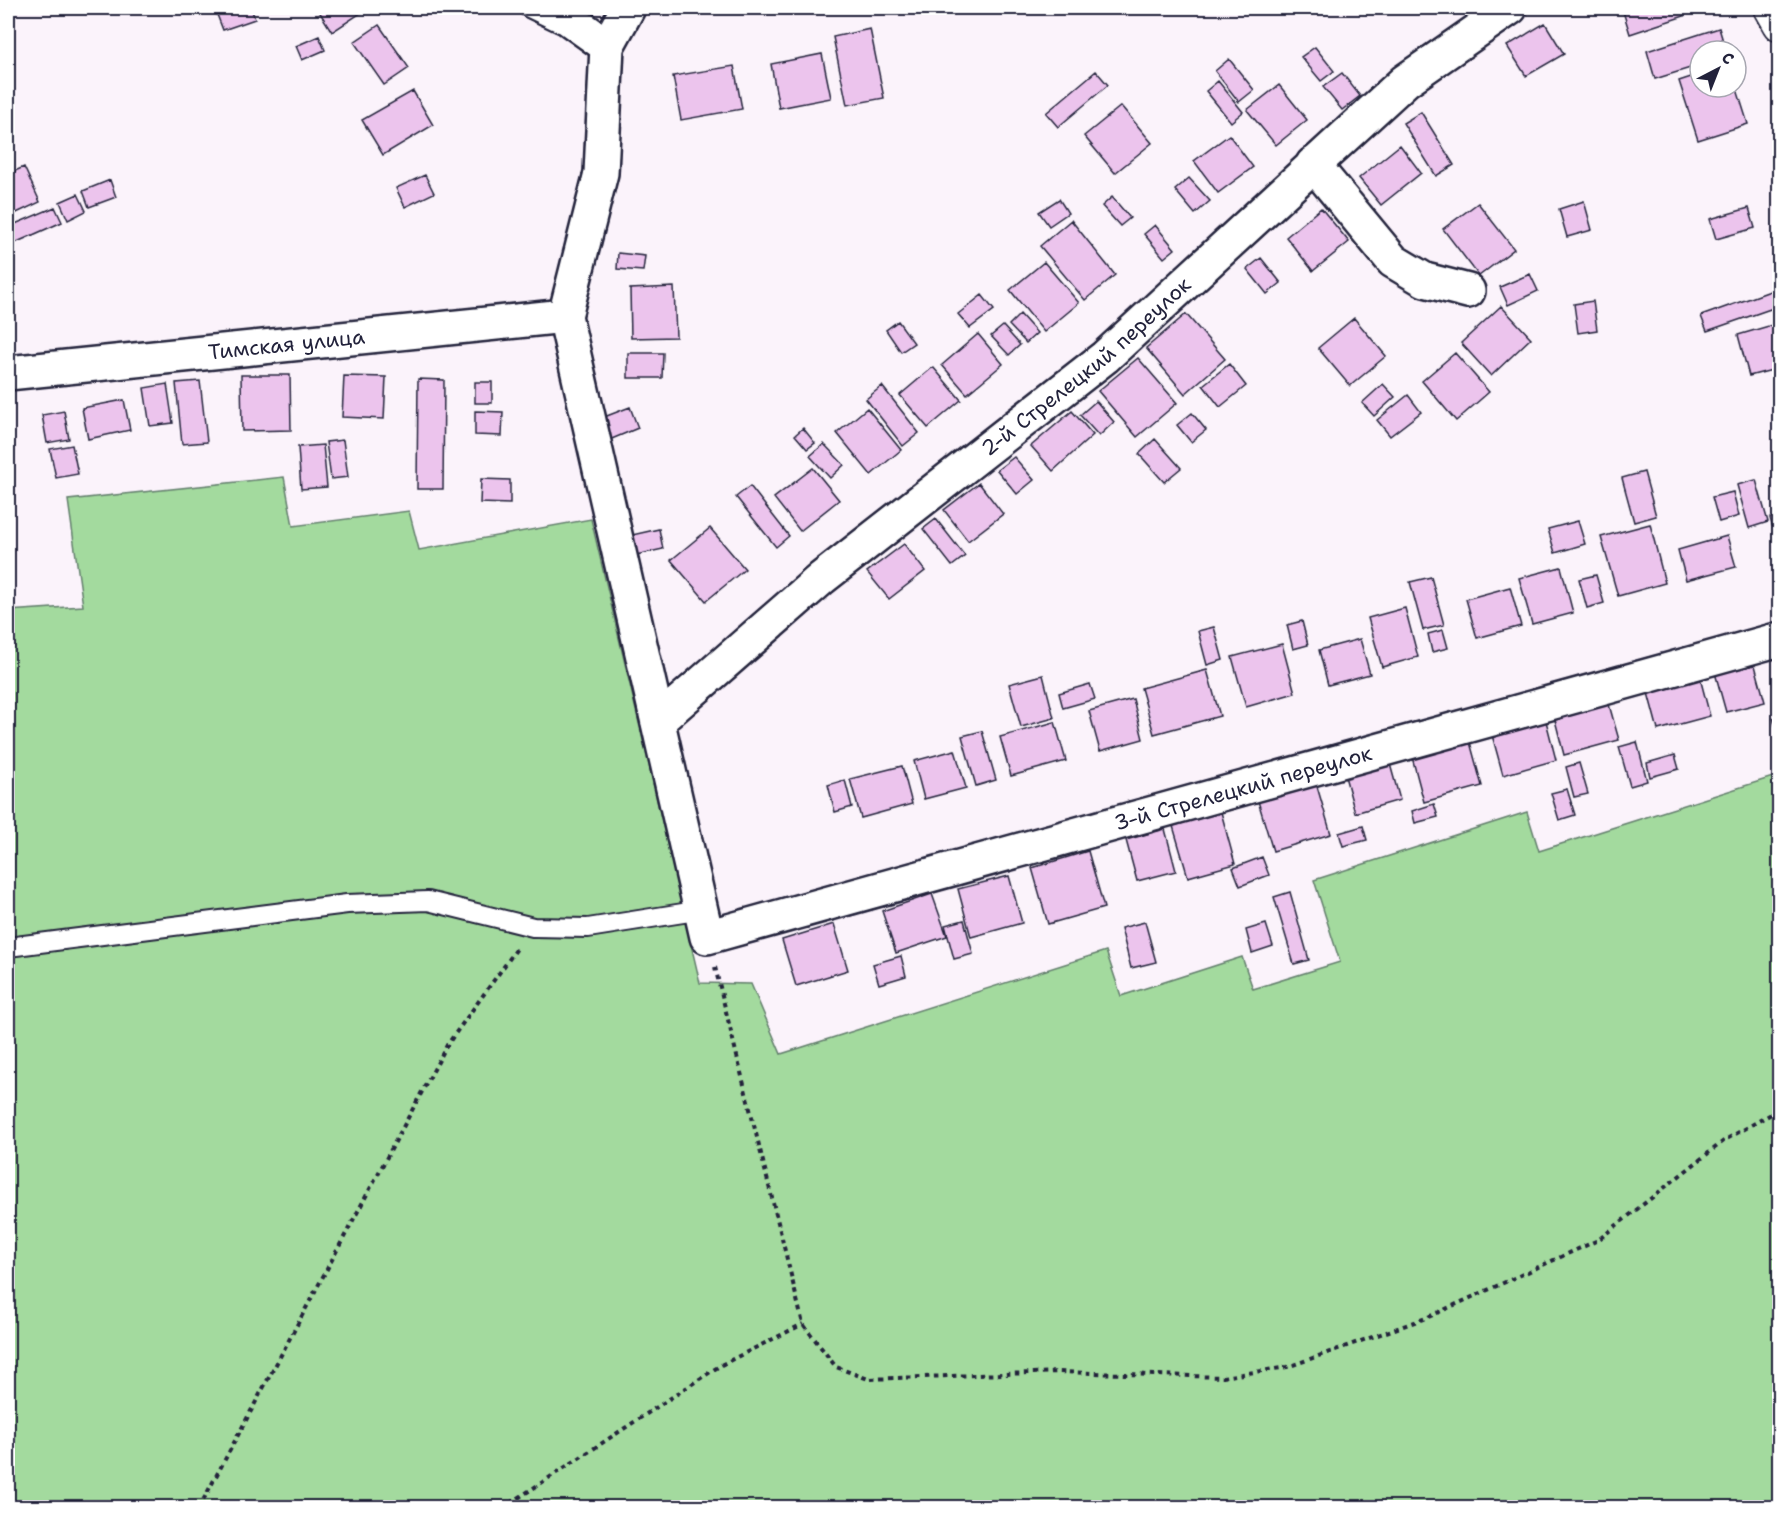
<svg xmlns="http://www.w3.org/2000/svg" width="1787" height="1515" font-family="'Shantell Sans',sans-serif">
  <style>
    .green { fill: #a3da9e; stroke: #627e6c; stroke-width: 1.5 }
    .building { fill: #ecc4ed; stroke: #22223b; stroke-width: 1.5 }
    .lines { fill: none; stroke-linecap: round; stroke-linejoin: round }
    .service-casing { stroke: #22223b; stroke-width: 22 }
    .minor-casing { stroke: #22223b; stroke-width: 38 }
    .path { stroke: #22223b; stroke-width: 4; stroke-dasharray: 4.5 4.5; stroke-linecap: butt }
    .service { stroke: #fff; stroke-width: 18 }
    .minor { stroke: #fff; stroke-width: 33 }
    .labels { text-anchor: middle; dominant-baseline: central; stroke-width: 5; stroke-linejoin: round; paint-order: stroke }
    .street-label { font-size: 21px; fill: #22223b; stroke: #fff }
  </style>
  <rect width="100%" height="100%" fill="#fbf3fb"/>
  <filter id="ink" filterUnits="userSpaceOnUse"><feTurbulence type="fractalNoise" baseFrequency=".0167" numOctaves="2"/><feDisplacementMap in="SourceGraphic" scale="12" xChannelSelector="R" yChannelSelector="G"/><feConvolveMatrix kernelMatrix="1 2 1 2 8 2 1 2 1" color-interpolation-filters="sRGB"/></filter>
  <g filter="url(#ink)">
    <!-- green -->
    <path class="green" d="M284,477L293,526L409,511L419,550L591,519L700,983L751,984L781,1054L1106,951L1121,996L1242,957L1253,989L1340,962L1314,880L1527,812L1539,851L1779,775V1507L8,1508V611L83,606L68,500Z"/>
    <!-- building -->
    <path class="building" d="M229,8H251L255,19L223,30L216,12Z
      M317,8H366L367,9L332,32Z
      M1622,8H1681L1684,16L1630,34Z
      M1545,23L1564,54L1526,76L1507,46Z
      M379,25L409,68L384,85L354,42Z
      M1719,28L1726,51H1700V65L1655,79L1647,51Z
      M870,29L884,98L847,105L833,37Z
      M319,36L325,50L302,60L296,46Z
      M1315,47L1334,71L1321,81L1301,57Z
      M822,54L831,98L779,108L771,64Z
      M1229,59L1254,90L1239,102L1215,71Z
      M734,66L742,109L681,120L673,76Z
      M1096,71L1108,85L1058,127L1046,113Z
      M1342,73L1360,96L1342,110L1323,87Z
      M1700,74V87L1736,86L1748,124L1698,140L1679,81Z
      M1218,81L1243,112L1231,122L1206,91Z
      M1279,85L1307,120L1276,145L1247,110Z
      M413,91L433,125L383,155L362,120Z
      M1121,106L1152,143L1115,173L1084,136Z
      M1421,112L1454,165L1436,176L1403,123Z
      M1229,135L1253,167L1218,193L1194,161Z
      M1400,145L1421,173L1381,205L1359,178Z
      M24,167L40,202L8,217V174Z
      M425,175L434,193L405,207L396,188Z
      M1189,178L1210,201L1195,214L1175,190Z
      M110,180L116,197L89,207L83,191Z
      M78,194L86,211L68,220L60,202Z
      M1112,197L1130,218L1120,226L1102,206Z
      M1059,199L1068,213L1049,226L1039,212Z
      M1584,201L1592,230L1567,237L1559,209Z
      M1478,203L1514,249L1479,276L1443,229Z
      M55,207L62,222L8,246V227Z
      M1321,208L1349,242L1313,271L1286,237Z
      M1749,208L1755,228L1716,239L1710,219Z
      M1071,220L1115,275L1085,300L1040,246Z
      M1155,225L1175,249L1164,258L1144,234Z
      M618,253L645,256L643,271L617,269Z
      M1261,258L1281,283L1267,294L1247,269Z
      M1044,262L1079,303L1044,332L1010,290Z
      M1530,274L1538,291L1508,305L1500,287Z
      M674,287L676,337L631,338L630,289Z
      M1773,290L1779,306L1707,331L1701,316Z
      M982,295L994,310L970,328L958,314Z
      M1593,301L1597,330L1578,333L1574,304Z
      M1501,306L1531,338L1491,376L1461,343Z
      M1020,314L1037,333L1026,343L1009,325Z
      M1186,314L1225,359L1185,394L1146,348Z
      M1354,318L1386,356L1350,386L1318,348Z
      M898,321L914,343L901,352L886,330Z
      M1779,323L1780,368L1749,376L1738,335Z
      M1003,326L1020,345L1009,355L991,336Z
      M978,334L1003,364L967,394L942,365Z
      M628,353H663L662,378H628Z
      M1455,353L1489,392L1456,421L1422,381Z
      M1138,358L1177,403L1137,437L1098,391Z
      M1229,364L1246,386L1220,407L1203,385Z
      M933,367L961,400L928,428L900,395Z
      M241,375H290L291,430L242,431Z
      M344,376L386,377L384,419L342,417Z
      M418,379L444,380L443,489H417Z
      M200,381L207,442L182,444L176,383Z
      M475,382H492V403H475Z
      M167,384L173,423L150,426L144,388Z
      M1383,384L1395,397L1374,416L1362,403Z
      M882,386L919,433L903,446L866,399Z
      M1408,395L1421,412L1390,436L1377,420Z
      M124,400L130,430L88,439L82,408Z
      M1096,401L1114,422L1099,436L1080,415Z
      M630,407L638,428L607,441L599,419Z
      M867,408L901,450L871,475L837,433Z
      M64,411L69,439L47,443L42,415Z
      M475,411L503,412L502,436L475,435Z
      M1072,411L1093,435L1053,471L1031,446Z
      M1192,413L1206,430L1191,442L1177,425Z
      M803,428L815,443L807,449L795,435Z
      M1155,439L1181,468L1164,482L1139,454Z
      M343,440L348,477L331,479L326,442Z
      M824,444L844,465L830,478L810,456Z
      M72,445L78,474L56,478L50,449Z
      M323,445L327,487L301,489L298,447Z
      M1014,457L1034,480L1017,494L997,470Z
      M813,468L839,500L800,531L774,498Z
      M1644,472L1656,516L1634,522L1622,478Z
      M481,479L510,480V504L480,503Z
      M1756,480L1768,522L1749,528L1737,485Z
      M979,483L1003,514L968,541L944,510Z
      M750,486L789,536L776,547L736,497Z
      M1733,492L1739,516L1719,522L1712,497Z
      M1780,516V551L1770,518Z
      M936,519L965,556L952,566L923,529Z
      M1578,521L1585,544L1555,553L1548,529Z
      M1650,524L1665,583L1618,596L1601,537Z
      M710,528L745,569L706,601L671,560Z
      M659,529L663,549L636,555L632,535Z
      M1727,536L1736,567L1686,580L1678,550Z
      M904,544L925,571L889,599L867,572Z
      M1561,567L1573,613L1532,624L1519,578Z
      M1596,575L1604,603L1587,608L1579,579Z
      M1431,577L1444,625L1423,630L1410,582Z
      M1510,587L1521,626L1477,638L1466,599Z
      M1405,608L1418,657L1382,667L1368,618Z
      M1302,621L1308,645L1293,649L1287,625Z
      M1214,627L1223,660L1207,665L1198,631Z
      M1443,630L1448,648L1432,652L1428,634Z
      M1360,639L1370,674L1328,685L1319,650Z
      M1282,644L1295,693L1246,707L1232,657Z
      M1753,658L1765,702L1726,712L1714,669Z
      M1207,670L1220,716L1154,734L1141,688Z
      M1699,674L1710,716L1658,730L1647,689Z
      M1043,675L1054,718L1021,727L1009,684Z
      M1090,684L1095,699L1063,708L1059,693Z
      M1133,699L1143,739L1100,751L1089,711Z
      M1608,701L1619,740L1564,755L1554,716Z
      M1780,716V741L1773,718Z
      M1546,721L1556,760L1503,775L1492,735Z
      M1055,722L1066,761L1011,776L1000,737Z
      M982,731L996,780L976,786L962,736Z
      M1470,742L1482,786L1424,802L1412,757Z
      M1637,742L1647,781L1630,786L1619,747Z
      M955,750L966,788L924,799L914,761Z
      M1675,755L1679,769L1650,777L1647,763Z
      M1579,763L1588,794L1574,797L1566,767Z
      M1390,764L1400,800L1355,813L1345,776Z
      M902,766L912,804L861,818L850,779Z
      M845,780L852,807L835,812L828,785Z
      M1316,783L1331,834L1273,851L1258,801Z
      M1567,789L1575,815L1559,820L1551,793Z
      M1434,804L1438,817L1415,823L1412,811Z
      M1221,812L1235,864L1188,877L1173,826Z
      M1363,826L1367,840L1343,846L1339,833Z
      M1165,829L1176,871L1137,881L1126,840Z
      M1088,851L1104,908L1048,924L1032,868Z
      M1262,857L1269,875L1240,886L1233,868Z
      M1009,876L1022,923L971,937L958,889Z
      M1290,892L1309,960L1294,964L1274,897Z
      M932,894L947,936L896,953L882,911Z
      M964,920L973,954L954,959L945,925Z
      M1145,922L1156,962L1131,968L1121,928Z
      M834,924L848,970L796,986L782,940Z
      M1266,924L1273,946L1252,953L1246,930Z
      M901,956L906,976L879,984L873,964Z"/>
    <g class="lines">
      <!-- service casing -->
      <g class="service-casing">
        <path id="service" d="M529,8L560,23
          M8,947L347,904L428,901L533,927L588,928L702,910"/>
      </g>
      <!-- minor casing -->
      <g class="minor-casing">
        <g id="minor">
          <path d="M554,8L607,46L628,8"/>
          <path d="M1771,8L1780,24"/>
          <path id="s1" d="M607,46L601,173L565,316L707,937L1780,639"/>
          <path d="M1313,164L1393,261L1425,280L1468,291"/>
          <path id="s2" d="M8,373L565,316"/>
          <path id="s3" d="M658,721L822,578L1105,357L1405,81L1510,8"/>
        </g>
      </g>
      <!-- path -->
      <path class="path" d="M715,967L803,1324L836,1367L868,1379L1059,1372L1223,1377L1287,1367L1426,1318L1598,1240L1725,1140L1780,1109
        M199,1508L447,1045L518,947
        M503,1508L721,1365L803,1324"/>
      <!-- service -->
      <use href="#service" class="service"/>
      <!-- minor -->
      <use href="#minor" class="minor"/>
    </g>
  </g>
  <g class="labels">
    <!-- street labels -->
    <g class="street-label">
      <text stroke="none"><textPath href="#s2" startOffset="280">Тимская улица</textPath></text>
      <text stroke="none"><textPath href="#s3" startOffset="556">2-й Стрелецкий переулок</textPath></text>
      <text stroke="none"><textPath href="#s1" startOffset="1468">3-й Стрелецкий переулок</textPath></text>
    </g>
  </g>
  <!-- margin -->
  <rect width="1787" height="1515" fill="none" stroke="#fff" stroke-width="30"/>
  <rect x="15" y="15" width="1757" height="1485" fill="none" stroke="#22223b" stroke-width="2" filter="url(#ink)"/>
  <!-- north arrow -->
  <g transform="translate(1718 69) rotate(42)"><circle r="28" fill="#ffffff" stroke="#a7a7b1" stroke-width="1.5"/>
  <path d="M0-4.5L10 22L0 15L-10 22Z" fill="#22223b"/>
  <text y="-9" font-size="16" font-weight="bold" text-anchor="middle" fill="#22223b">С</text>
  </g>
</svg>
